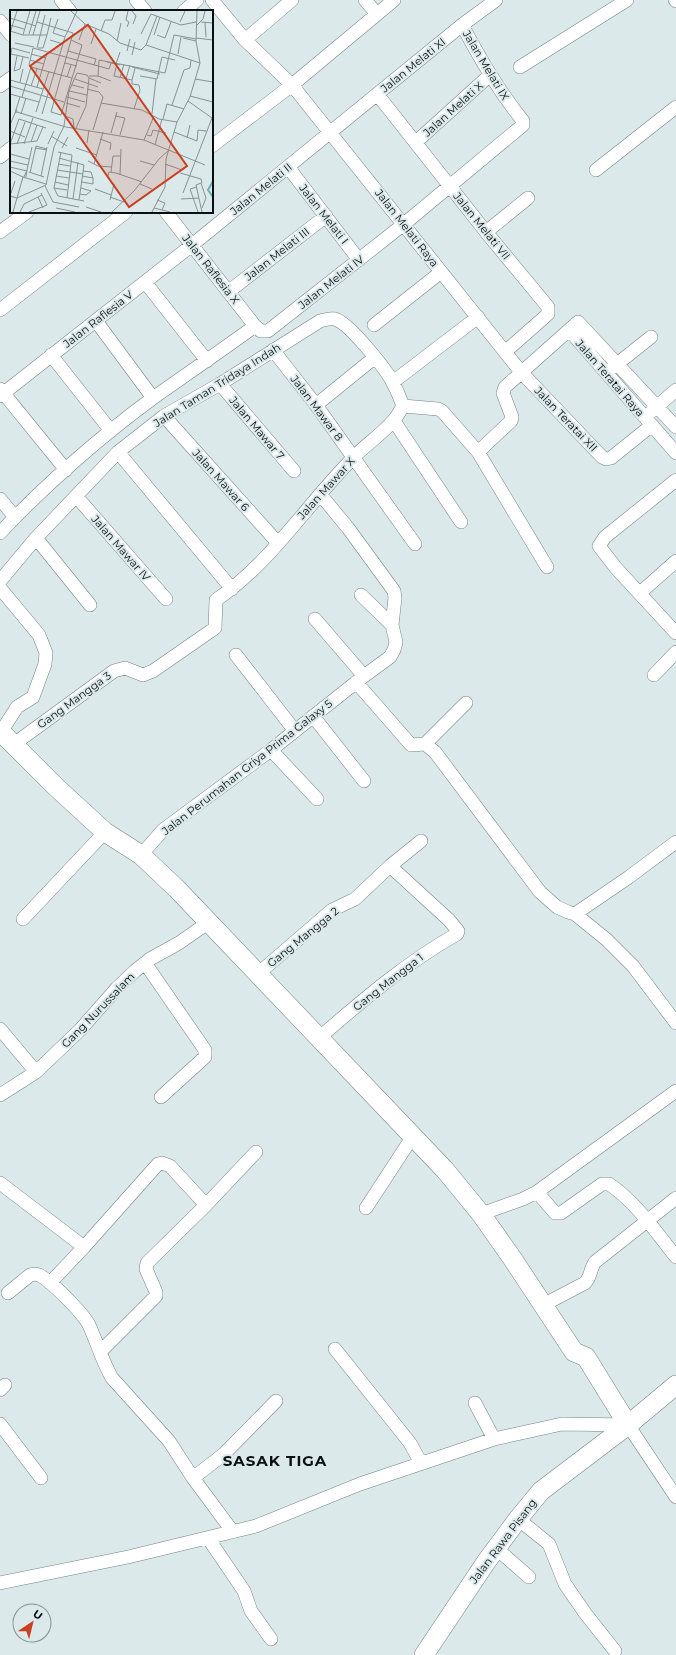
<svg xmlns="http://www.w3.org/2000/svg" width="676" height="1655" font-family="Montserrat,sans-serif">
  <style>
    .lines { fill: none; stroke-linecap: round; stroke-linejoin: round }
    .street-casing { stroke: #768383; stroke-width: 14 }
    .secondary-casing { stroke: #768383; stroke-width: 20 }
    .street { stroke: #fff; stroke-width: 13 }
    .secondary { stroke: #fff; stroke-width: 19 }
    .labels { text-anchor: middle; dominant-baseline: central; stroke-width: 4; stroke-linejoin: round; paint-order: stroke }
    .street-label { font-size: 11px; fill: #0a0f0f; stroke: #dbe9ea }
    .district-label { font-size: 15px; font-weight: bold; letter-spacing: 1px; fill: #0a0f0f; stroke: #dbe9ea }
    .inset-river { fill: none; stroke: #6db1b6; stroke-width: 2 }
    .inset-road { fill: none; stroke: #879292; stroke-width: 1 }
    .view { fill: #c93f1f; fill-opacity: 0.15; stroke: #c93f1f; stroke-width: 2 }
    .inset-edge { fill: none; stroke: #0a0f0f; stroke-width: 2 }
  </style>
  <rect width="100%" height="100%" fill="#dbe9ea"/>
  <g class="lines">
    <!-- street casing -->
    <g class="street-casing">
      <path id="street" d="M61,0L70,11
        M136,0L145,11
        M212,0L245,40L292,85L521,372L602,457L606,459L611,458L652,425
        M365,0L377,14
        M675,0L676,1
        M184,11L197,0
        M0,21L11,35
        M245,40L292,0
        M520,67L627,0
        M0,86L11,78
        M377,94L486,232L548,307V314L505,352
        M416,142L490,75
        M212,146L292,85L394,0
        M0,157L11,148
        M288,167L359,260
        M596,170L676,107
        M166,212L255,326L261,331H268L404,224L523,125V121C498,90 481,60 462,25
        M0,232L27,212
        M486,232L528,198
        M145,282L207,361
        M228,292L326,216
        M0,310L126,212
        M96,321L153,398
        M374,325L441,272
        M569,330L676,453
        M273,350L316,405L415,544
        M51,355L111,431
        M612,368L651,337
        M393,382L478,317
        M220,384L294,471
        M0,389L66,470
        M0,396L192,245L462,25L496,0
        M316,405L374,358
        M403,406L438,409L442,411L478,452L511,421L512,417L503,393L505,387L578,322L676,427
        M652,411L676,390
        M164,416L278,543
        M394,421L461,522
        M118,452L232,589
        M478,452L547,567
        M676,480L605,537L599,546L616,568L676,633
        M76,496L166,599
        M0,499L15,517
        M0,533C44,486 101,436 153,398C187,374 222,350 255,326
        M36,538L90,605
        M0,581L36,538L118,452L164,416L220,384L320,321C325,320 329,318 335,319C349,323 386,369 393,383C397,390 400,398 403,406C400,411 397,417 393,421C381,435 365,445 353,458C307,504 271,563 216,600L215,628L153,671L143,675L125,668L114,671L14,744
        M0,588L39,635L46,653L45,664L33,697L17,707L1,732
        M640,593L676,561
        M361,595L392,625
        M315,619L364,676
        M236,655L295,731
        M654,675L676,652
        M356,682L411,745L425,744L435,752L540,892L557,907L568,912L575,914L607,940L633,966L676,1023
        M313,716L364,781
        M425,744L466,703
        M271,750L317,799
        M141,855L163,830L271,750L364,676L390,657L394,650L396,642L392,625L395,598L394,591L348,528L320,494
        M575,914L629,877L676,842
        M23,919L105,832
        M145,963L205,1050V1057L161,1097
        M259,973L332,910L355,899L390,866L421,841
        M0,1029L36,1072
        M320,1037C363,1000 407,962 457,934L458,931L449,920L390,866
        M0,1095L36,1072L80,1030L117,988L135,971L150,959L179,943L209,922
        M0,1183L84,1247
        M537,1192L555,1213H561L602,1184H609C636,1202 656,1232 676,1257
        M366,1208L413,1136
        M481,1214L523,1199L537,1192L676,1091
        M50,1283L84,1247L158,1164L162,1163L170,1166L206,1205
        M8,1293L30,1275C33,1274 36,1274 39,1275C50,1280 83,1313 89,1325C97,1342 102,1361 112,1378L169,1441L193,1478L233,1532
        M543,1305L585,1283C591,1277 590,1269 595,1262L676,1198
        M335,1349L410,1443L421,1463
        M100,1352L156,1296V1292L146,1269L147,1263L206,1205L256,1152
        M0,1390L5,1385
        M475,1403L494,1439
        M0,1424L41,1478
        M193,1478L224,1454L276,1401
        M518,1519L549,1544L565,1584L585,1613L615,1651
        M208,1538L244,1591L251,1611L271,1639
        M497,1549L529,1577
        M0,1583L128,1557L256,1526L360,1484L494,1439L562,1424L628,1425L676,1497"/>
    </g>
    <!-- secondary casing -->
    <g class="secondary-casing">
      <path id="secondary" d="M0,731L56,787L105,832L141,855L177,889L445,1170L481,1214L512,1258L574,1352L586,1357L628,1425
        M424,1655L486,1562L518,1519L541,1491L628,1425L676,1385"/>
    </g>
    <!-- street -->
    <use href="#street" class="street"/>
    <!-- secondary -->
    <use href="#secondary" class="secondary"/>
  </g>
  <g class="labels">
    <!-- street labels -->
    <g class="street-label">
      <text transform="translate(413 65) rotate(-39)">Jalan Melati XI</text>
      <text transform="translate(486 65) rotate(59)">Jalan Melati IX</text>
      <text transform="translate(453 109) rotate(-42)">Jalan Melati X</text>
      <text transform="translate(261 189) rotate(-39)">Jalan Melati II</text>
      <text transform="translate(324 214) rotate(52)">Jalan Melati I</text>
      <text transform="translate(482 226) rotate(51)">Jalan Melati VII</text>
      <text transform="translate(407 228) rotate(52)">Jalan Melati Raya</text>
      <text transform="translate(277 254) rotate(-38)">Jalan Melati III</text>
      <text transform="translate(211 269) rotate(52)">Jalan Raflesia X</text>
      <text transform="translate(331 282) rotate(-38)">Jalan Melati IV</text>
      <text transform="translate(98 319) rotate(-38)">Jalan Raflesia V</text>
      <text transform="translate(610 378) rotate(49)">Jalan Teratai Raya</text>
      <text transform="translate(217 385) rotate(-32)">Jalan Taman Tridaya Indah</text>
      <text transform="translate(317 408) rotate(53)">Jalan Mawar 8</text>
      <text transform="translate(566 419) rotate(46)">Jalan Teratai XII</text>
      <text transform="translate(257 428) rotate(50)">Jalan Mawar 7</text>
      <text transform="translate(221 480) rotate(48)">Jalan Mawar 6</text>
      <text transform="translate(326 488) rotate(-48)">Jalan Mawar X</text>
      <text transform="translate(121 548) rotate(49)">Jalan Mawar IV</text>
      <text transform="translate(74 700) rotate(-36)">Gang Mangga 3</text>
      <text transform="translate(247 767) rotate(-38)">Jalan Perumahan Griya Prima Galaxy 5</text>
      <text transform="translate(303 937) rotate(-39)">Gang Mangga 2</text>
      <text transform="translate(388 982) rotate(-38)">Gang Mangga 1</text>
      <text transform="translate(98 1010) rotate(-46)">Gang Nurussalam</text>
      <text transform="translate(503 1541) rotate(-53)">Jalan Rawa Pisang</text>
    </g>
    <!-- district labels -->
    <g class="district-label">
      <text x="275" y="1460">SASAK TIGA</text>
    </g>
  </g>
  <!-- overview -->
  <g transform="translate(10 10)">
    <rect width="203" height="203" fill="#dbe9ea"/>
    <path class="inset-river" d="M203,171L198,180L203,187"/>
    <path class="inset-road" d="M61,1L75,14L99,24L110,33L131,40L136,35L147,6M122,1L126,6L123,14M141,4L171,15L186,12M0,8L26,16M48,9L43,23L55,27M27,12L63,23L41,102L51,105L72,35L61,30M170,12L175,1M191,12L203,13M195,12L196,27M0,15L14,19M186,16L193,9L195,1M117,17L119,12L116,10L118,1M0,21L13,25H37L33,38H28M91,21L95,10H102L105,1M0,23L7,1M19,24L26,1M131,24L141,4M13,25L20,1M23,25L30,1M37,25L41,8M144,25L150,7M147,25L155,28L161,12M173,28L186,31M186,28L203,30M40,30L53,34M69,30L75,14M107,31L111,13M5,33L24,37M81,34L86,19M136,35L190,53M27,38L35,5M58,41L86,49L84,55M117,41L120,29M1,44L19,48M21,44L36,48M168,44L171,27M122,45L125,32M7,46L4,61L10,59L13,47M0,48L2,38L20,43M20,50L34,54M89,50L155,63L164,25L186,29M97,52L110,55M55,53L67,56M106,54L110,42M107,54L104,66L122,70M21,57L19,55L23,38L99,59L101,53M21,57L62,68M122,57L150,64M79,66H88L89,50M88,66L101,71M130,66L147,69L152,47L165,50M57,67L61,55M79,68L91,73M110,68L114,54M65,69L88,77M116,69L120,55M185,69L203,72M0,70L33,79M122,70V74L129,75L130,80L124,99M122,70L125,58M10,72L13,59M62,75L74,78M0,76L54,92M21,76L27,59M27,77L37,43M77,79L89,82L93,87L83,120M59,81L77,85M0,84L29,92M180,86L203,92M12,87L21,57M57,87L75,92M56,93L70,97M91,93L132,100L149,109L167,112M162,95L174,60L180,58L181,50M6,99L7,102L5,103L10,87M7,102L56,117L134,130L195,155M26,102L39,61M11,104L16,88M32,104L55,27L67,1M142,104L146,69M55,106L63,109L64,118M105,106L115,108L110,125M153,109L157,94L174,99M0,115L5,103M66,118L76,96L79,68L77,65M0,121L15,127M164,122L187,131L188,120L196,121M101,123L107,102M137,125L141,126L143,120L156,123M41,126L57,136M177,128L180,115M90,129L101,133L100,140M134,130L144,106M21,132L27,115M77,133L79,120M0,134L9,109L36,118M0,134L27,131L33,117M7,134L15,112M14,134L23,108M38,134L44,121M145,135L152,109M25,138L37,140M52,138L58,127M66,138L87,145M48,142L62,145L57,188M51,142L44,178L48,186L74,191M0,144L19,149M49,148L74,155L69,190M0,151L18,155M78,151L88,156L102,157M130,151L144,155M48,154L60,156M84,154L93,122M155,154L172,160M0,157L17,161M17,160L22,137M47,160L73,164M0,161L13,167M73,161L81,162L83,168M19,162L34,167M101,162L103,146H110M20,163L26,136L37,139M170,163L191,169L192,173M110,165L111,139M31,166L37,137M46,166L59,168M98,166L99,162L106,163L132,172M14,167L17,160L16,167M45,172L58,175M72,172L83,174V168L72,166M130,174L142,179M35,176L43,192L69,197M187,177L180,179L188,202M44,178L57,180M85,179L101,185M173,183L202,108L178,91M70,184L76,185L81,181L71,178M0,186L7,188L36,175L44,137L54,116L59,81L67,63L77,65M0,186L5,171M28,187L33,198M100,187L114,192M63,189L68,152M171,189L189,188M100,190L104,174M147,190L155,193L152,200M76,197L91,202M46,198L65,202M144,198L160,202M192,198L196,188L191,173L186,175L192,202M3,202L13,167L36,174M10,202L14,194L32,185M19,202L37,195L31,183M102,202L124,181L149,149L159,140M142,202L155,177L156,149L167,112L180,87L190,53L186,31L187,1"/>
    <path class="view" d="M78,15L177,156L119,197L20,56Z"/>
    <rect width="203" height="203" class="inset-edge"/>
  </g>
  <!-- north arrow -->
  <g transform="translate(32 1623) rotate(35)"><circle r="19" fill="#dbe9ea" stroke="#879292"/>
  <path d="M0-3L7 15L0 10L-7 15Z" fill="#c93f1f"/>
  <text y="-6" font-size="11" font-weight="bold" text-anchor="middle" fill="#0a0f0f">U</text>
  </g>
</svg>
